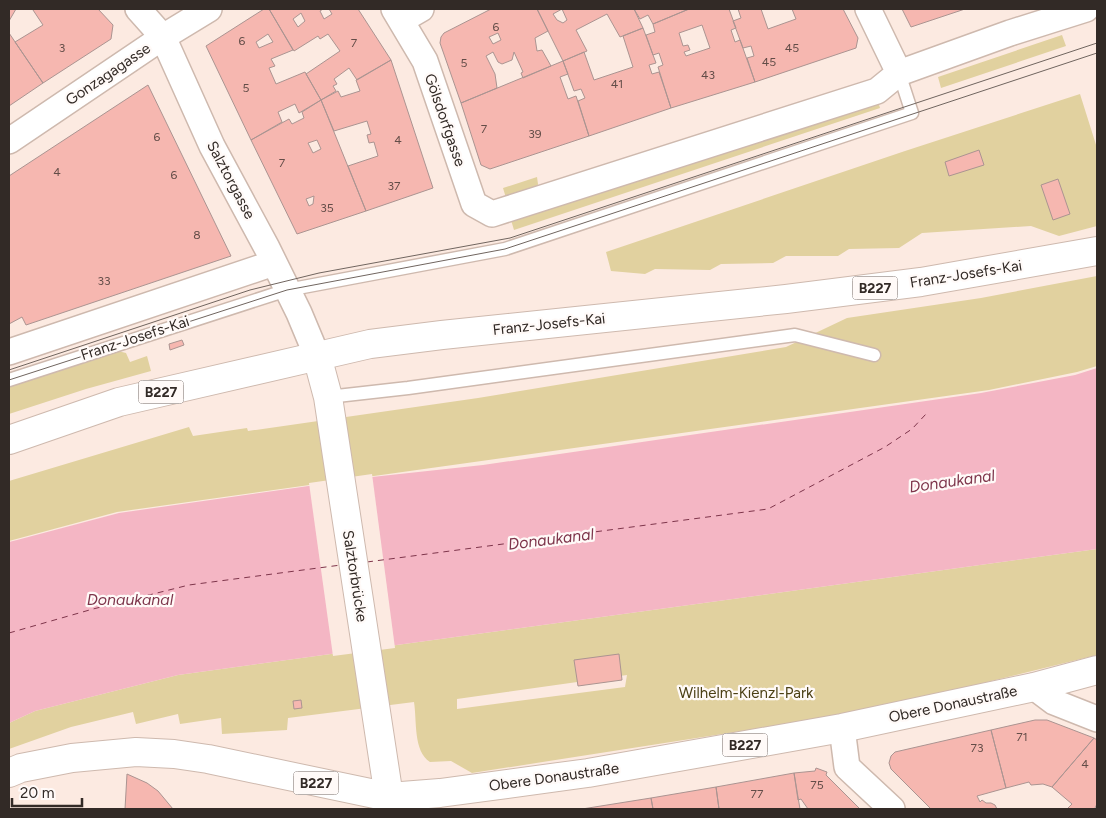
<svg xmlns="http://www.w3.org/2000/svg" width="1106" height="818" font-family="Figtree,sans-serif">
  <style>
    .green { fill: #e1d19f; fill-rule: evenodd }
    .water { fill: #f4b6c4 }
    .pier { fill: #fceae1 }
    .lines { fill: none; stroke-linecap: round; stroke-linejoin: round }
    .ferry { stroke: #7e354b; stroke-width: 1; stroke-dasharray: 6 5; stroke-linecap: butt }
    .building { fill: #f6b7b0; stroke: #ab9491; fill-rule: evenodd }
    .lane-casing { stroke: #ceb9ae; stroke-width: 15 }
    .street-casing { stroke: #ceb9ae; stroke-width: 28 }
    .secondary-casing { stroke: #ceb9ae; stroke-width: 30 }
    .primary-casing { stroke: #ceb9ae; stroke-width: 30 }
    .lane { stroke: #fff; stroke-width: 12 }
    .street { stroke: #fff; stroke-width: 25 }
    .secondary { stroke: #fff; stroke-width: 28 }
    .primary { stroke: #fff; stroke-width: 28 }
    .tram { stroke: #70655f; stroke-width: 1 }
    .labels { text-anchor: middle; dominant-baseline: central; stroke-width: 4.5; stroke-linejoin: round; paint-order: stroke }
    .number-label { font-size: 12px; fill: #634d48 }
    .shield { fill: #fffaf8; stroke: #706865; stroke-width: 1 }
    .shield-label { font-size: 14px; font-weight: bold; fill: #322a26 }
    .street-label { font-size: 15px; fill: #322a26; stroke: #fffaf8 }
    .park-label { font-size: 15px; fill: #4c4015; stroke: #fffaf8 }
    .water-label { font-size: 16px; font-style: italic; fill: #7e354b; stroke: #fffaf8 }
  </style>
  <rect width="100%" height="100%" fill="#fceae1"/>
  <!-- green -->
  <path class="green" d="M1062,35L1066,46L941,88L938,77Z
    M1080,94L1097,148V226L1059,236L1031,226L922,233L899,248L849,249L838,256H786L773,263L721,264L710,270L655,269L645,274L611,271L606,252L905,151Z
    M877,98L880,108L514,230L511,220Z
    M537,177L538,184L537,188L506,198L503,188Z
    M1097,276V366L1077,372L989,390L117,512L9,541V481L189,427L193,436L247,428L248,431L478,398L786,347L847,318L981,298Z
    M118,351L126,353L130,362L147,356L151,371L86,389L9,414V387Z
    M1097,549V655L975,685L819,719L472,773L451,761L430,762C413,751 417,721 414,702L288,718L287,730L222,734L221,718L180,724L178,714L136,724L133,712L71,727L9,749V723L35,711L178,675ZM627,675L625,687L457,709V699Z"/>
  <!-- water -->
  <path class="water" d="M1097,368V549L178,675L35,711L9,723V542L17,540L119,513L372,477L483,465L981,393L1075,375Z"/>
  <!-- pier -->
  <path class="pier" d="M372,474L395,648L333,656L309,483Z"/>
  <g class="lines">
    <!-- ferry -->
    <path class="ferry" d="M367,562L768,509L885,447L912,429L926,414
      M9,633L93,609L189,585L341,565"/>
  </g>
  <!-- building -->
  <path class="building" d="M9,9H16L9,21Z
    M34,9H98L113,25L111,39L43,83L15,42L43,25L33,10Z
    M264,9H269L293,50L271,59L275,66L269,68L276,84L305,72L321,100L299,113L295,104L278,112L282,122L251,140L206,46ZM268,34L273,42L259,48L256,42Z
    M269,9H323L320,11L324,19L332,14L329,9H358L391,60L357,80L349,68L334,79L337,84L333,86L336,91L321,100L306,74L340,51L328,34L320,39L318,36L294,51ZM301,13L305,21L298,27L293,19Z
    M491,9H537L548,31L535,38L537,51L542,50L551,66L523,78L521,73L523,72L514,52L512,60L502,64L498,62L493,52L486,56L495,74L497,88L461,103L440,43L441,37L444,33ZM498,33L501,40L493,44L489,37Z
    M537,9H634L643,28L620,37L607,14L576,30L587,51L563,61ZM562,9L567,20L563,23L557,20L553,14Z
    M634,9H689L653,24L648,15L640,19Z
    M689,9H729L736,28L731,30L735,42L740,40L755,82L671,108L658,67L663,65L659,53L653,55L646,35L655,32L653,24ZM702,25L710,48L686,56L684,52L690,50L688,45L683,46L679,33Z
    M738,9H761L768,29L796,19L792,9H843L858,38L856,48L755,82L747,58L754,56L751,46L743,48L733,21L741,18Z
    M902,9H965L911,27Z
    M643,28L656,63L649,65L652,74L659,72L671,108L589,136L578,101L585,98L581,89L574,91L563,61L584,52L594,80L633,67L623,36Z
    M9,33L43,83L9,106Z
    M391,60L433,188L366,211L348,166L378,156L374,142L369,143L367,135L371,134L367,121L334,131L321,100L338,91L341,97L360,91L356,80Z
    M563,61L568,74L560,77L568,99L576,96L589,136L490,169L481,165L461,103Z
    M148,85L231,256L26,325L22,317L9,324V176Z
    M321,100L366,211L297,234L251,140L289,119L292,124L304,118L302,112ZM317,140L321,149L313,153L308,143ZM314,196L313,204L309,206L306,199Z
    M979,150L984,165L949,176L945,162Z
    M1058,179L1070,214L1053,220L1041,185Z
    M182,340L184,345L170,350L169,344Z
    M619,654L622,680L578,686L574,660Z
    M301,700L302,708L294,709L293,701Z
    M1035,720H1047L1094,738L1052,787L1043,784L1031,785L1029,782L1006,788L991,730Z
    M991,730L1006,788L977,796L980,802L982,800L986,803H991L995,805L997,809H931L891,769L889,763L891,756L895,752Z
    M1094,738L1097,740V804L1095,808L1097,809H1067L1072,804L1052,787Z
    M816,768L827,772L826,775L860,809H806H808L801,799L798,800L794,773L815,771Z
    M794,773L800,809H719L716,787Z
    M127,774L147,783L158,791L173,809H125Z
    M716,787L719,809H653L651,798Z
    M651,798L653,809H582Z"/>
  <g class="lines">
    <!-- lane casing -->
    <g class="lane-casing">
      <path id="lane" d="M9,380L287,290L505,249L912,113L899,73
        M328,397L408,388L795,335L874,355"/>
    </g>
    <!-- street casing -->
    <g class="street-casing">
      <path id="street" d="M138,9L163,37L212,146L267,248L299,313L317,356
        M394,9L425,61L474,204L492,214L877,91L899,73L1010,33L1086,9
        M868,9L899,73
        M402,20L421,9
        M9,141L163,37L209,9
        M9,352L274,263
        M1034,687L1054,702L1097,719
        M842,728L847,767L892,809"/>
    </g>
    <!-- secondary casing -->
    <g class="secondary-casing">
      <path id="secondary" d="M317,356L328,397L389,797"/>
    </g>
    <!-- primary casing -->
    <g class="primary-casing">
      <path id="primary" d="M9,440L119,402L370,344L442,335L786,299L921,282L1097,251
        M9,773L21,768L72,758L136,752L174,754L208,759L389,797L440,793L588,773L842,728L1034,687L1097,670"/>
    </g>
    <!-- lane -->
    <use href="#lane" class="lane"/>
    <!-- street -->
    <use href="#street" class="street"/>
    <!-- secondary -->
    <use href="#secondary" class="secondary"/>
    <!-- primary -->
    <use href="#primary" class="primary"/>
    <!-- tram -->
    <path class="tram" d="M9,370L250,290L319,273L510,238L1097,43
      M9,380L287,290L505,249L1097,53"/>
  </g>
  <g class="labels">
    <!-- number labels -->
    <g class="number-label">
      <text x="496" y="27">6</text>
      <text x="242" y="41">6</text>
      <text x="354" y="43">7</text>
      <text x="62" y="48">3</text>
      <text x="792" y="48">45</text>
      <text x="769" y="62">45</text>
      <text x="464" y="63">5</text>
      <text x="708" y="75">43</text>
      <text x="617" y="84">41</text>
      <text x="246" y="88">5</text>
      <text x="484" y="129">7</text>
      <text x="535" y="134">39</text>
      <text x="157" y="137">6</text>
      <text x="398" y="140">4</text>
      <text x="282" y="163">7</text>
      <text x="57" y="172">4</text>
      <text x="174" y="175">6</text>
      <text x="394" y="186">37</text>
      <text x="327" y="208">35</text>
      <text x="197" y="235">8</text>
      <text x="104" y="281">33</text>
      <text x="1022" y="737">71</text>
      <text x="977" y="748">73</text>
      <text x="1085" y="764">4</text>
      <text x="817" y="785">75</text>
      <text x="757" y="794">77</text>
    </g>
    <!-- shield labels -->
    <g class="shield">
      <rect x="852.5" y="276.5" width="45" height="23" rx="4"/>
      <rect x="138.5" y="380.5" width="45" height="23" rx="4"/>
      <rect x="722.5" y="733.5" width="45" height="23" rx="4"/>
      <rect x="293.5" y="771.5" width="45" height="23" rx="4"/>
    </g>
    <g class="shield-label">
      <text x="875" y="288">B227</text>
      <text x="161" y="392">B227</text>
      <text x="745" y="745">B227</text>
      <text x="316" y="783">B227</text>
    </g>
    <!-- street labels -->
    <g class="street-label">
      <text transform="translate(108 74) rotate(-34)">Gonzagagasse</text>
      <text transform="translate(445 120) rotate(71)">Gölsdorfgasse</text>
      <text transform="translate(231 180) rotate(62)">Salztorgasse</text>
      <text transform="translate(966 274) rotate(-9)">Franz-Josefs-Kai</text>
      <text transform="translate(549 324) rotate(-6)">Franz-Josefs-Kai</text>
      <text transform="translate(135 338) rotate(-18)">Franz-Josefs-Kai</text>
      <text transform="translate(355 576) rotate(81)">Salztorbrücke</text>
      <text transform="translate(953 704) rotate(-12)">Obere Donaustraße</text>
      <text transform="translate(554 777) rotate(-8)">Obere Donaustraße</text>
    </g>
    <!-- park labels -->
    <g class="park-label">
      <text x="746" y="693">Wilhelm-Kienzl-Park</text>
    </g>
    <!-- water labels -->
    <g class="water-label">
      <text transform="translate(952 481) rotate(-8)">Donaukanal</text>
      <text transform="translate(551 539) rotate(-7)">Donaukanal</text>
      <text x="130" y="599">Donaukanal</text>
    </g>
  </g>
  <!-- border -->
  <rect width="1106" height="818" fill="none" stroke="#322a26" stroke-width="20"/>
  <!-- scale -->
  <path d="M12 798v8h70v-8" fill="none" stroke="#322a26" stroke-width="2.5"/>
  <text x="20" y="798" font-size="15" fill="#322a26" stroke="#fffaf8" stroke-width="4" paint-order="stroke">20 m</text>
</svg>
